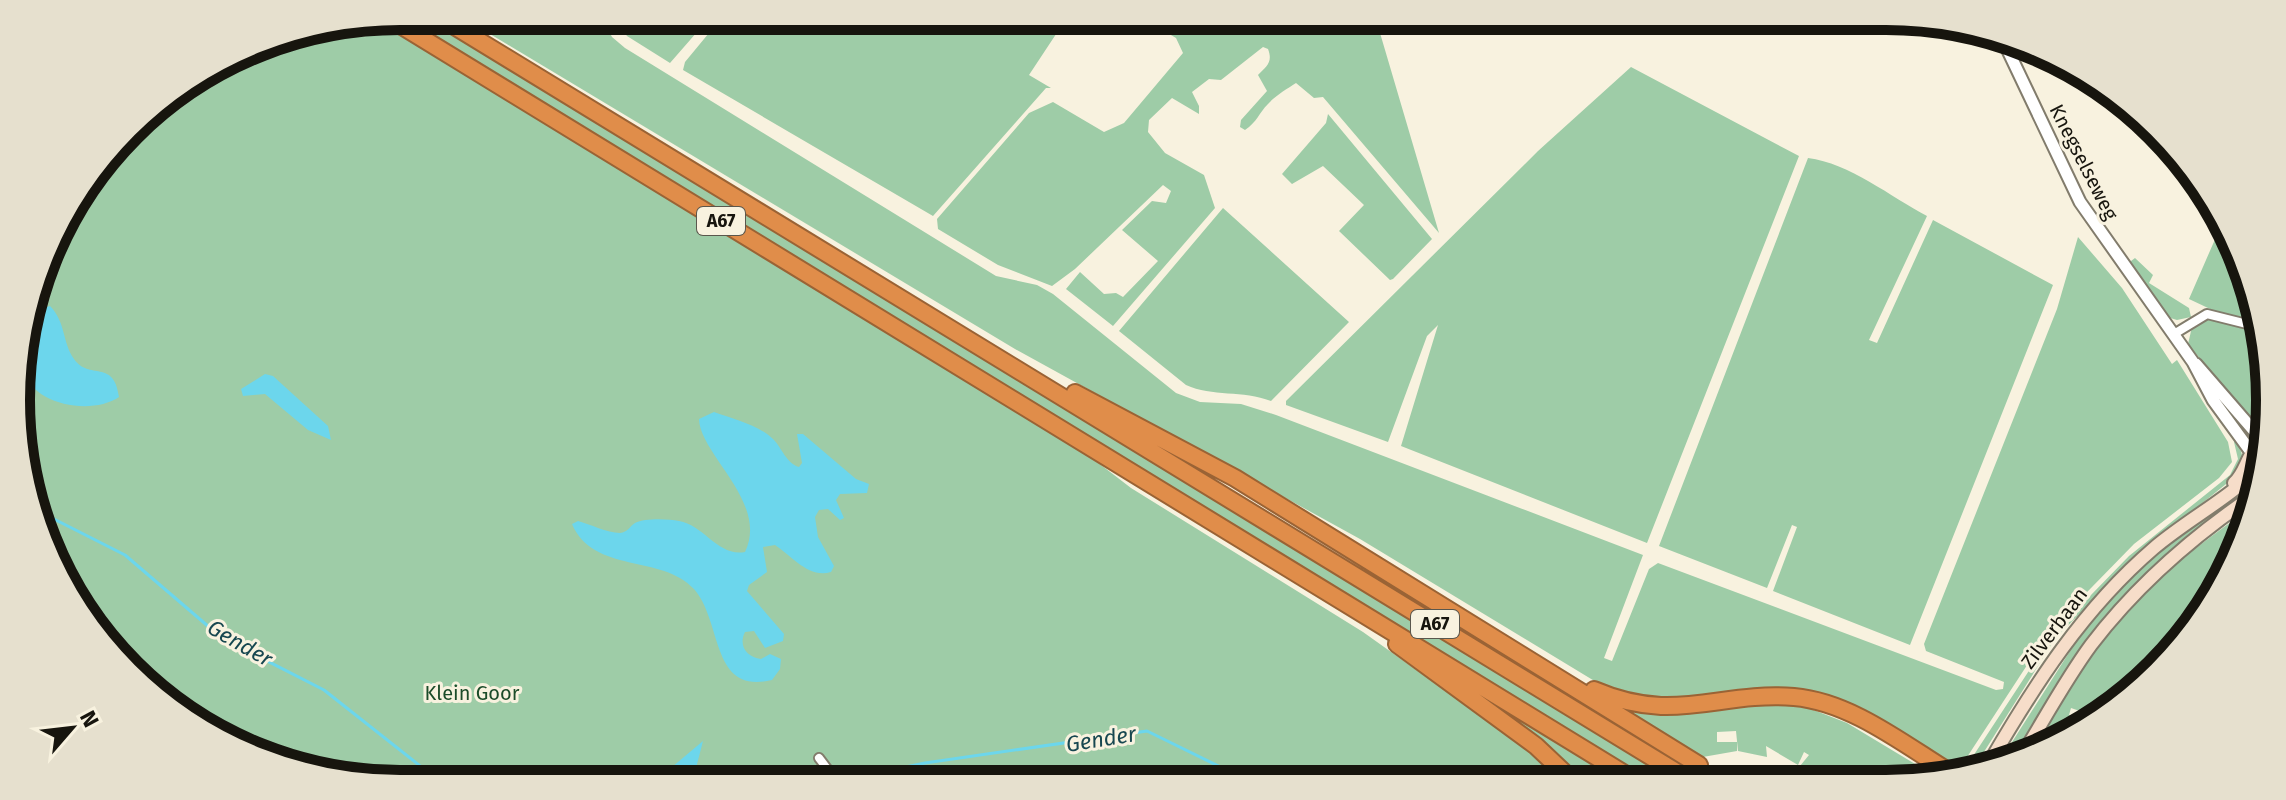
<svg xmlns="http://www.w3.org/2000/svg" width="2286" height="800" font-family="'Fira Sans',sans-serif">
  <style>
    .green { fill: #9ecca7 }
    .water { fill: #6cd6ec }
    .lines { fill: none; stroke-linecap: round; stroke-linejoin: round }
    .stream { stroke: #6cd6ec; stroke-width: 3 }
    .minor-casing { stroke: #827c6c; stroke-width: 12 }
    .tertiary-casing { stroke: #827c6c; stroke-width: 15 }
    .secondary-casing { stroke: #827c6c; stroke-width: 16 }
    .motorway-casing { stroke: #9a6335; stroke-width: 20 }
    .minor { stroke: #fff; stroke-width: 8 }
    .tertiary { stroke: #fff; stroke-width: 11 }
    .secondary { stroke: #f6ddc9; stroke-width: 12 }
    .motorway { stroke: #e08d4a; stroke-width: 16 }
    .labels { text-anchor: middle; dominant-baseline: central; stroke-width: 6; stroke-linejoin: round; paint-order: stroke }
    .shield { fill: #f8f2df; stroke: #5a574d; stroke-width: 2 }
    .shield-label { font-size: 18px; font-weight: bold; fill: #17150e }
    .street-label { font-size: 20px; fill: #17150e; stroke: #f8f2df }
    .park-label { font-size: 20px; fill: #1b4c29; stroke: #f8f2df }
    .water-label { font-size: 22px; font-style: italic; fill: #174750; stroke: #f8f2df }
    .rim { fill: none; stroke: #17150e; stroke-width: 10 }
  </style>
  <rect width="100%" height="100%" fill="#f8f2df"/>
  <!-- green -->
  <path class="green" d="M400,16H426L437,22L1678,781H1647Z
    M460,16H601L612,37L625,48L996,276L1037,285L1053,294L1176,393L1200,402L1241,404L1276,415L1643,555L1604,658L1612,661L1649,569L1658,563L1996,690L2003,689L2004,682L1926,651L1924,644L2057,309L2078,237L2122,288L2172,364L2177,360L2228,442L2232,462L2219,478L2134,544L2050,630L1956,774L1842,702H1665L1606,688L1360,539L1015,349Z
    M612,16H711L670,63L627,36Z
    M723,16H1068L1029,75L1051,88H1046L933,216L683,70L685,62Z
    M1139,16H1375L1439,233L1323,97L1314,98L1296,83C1287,89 1276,95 1268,104C1259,113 1257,122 1245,130L1240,127L1241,120L1267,91L1258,75C1267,66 1273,62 1268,49L1263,47L1221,80L1209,79L1192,92L1199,106V114L1172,98L1149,120L1148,132L1165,153L1204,175L1215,208L1113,326L1066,289L1080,272L1104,294L1116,293L1123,297L1158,261L1122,230L1152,201L1166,203L1171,191L1163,185L1075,269L1052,286L998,265L938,229L937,219L1029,113L1053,102L1104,132L1124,123L1183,53L1176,38Z
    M378,20L976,386L1088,455L1131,488L1363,632L1533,753L1561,781L400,784L301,771L186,719L81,614L29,499L19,350L56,230L146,112L215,69L354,32L366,38L353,30L221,65L253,45Z
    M1631,67L1799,156L1647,543L1401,446L1438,325L1427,336L1388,442L1286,405V401L1538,151Z
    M1328,114L1432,239L1393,279L1390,280L1339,231L1364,205L1323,166L1292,184L1282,174L1326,123Z
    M1808,158C1849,163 1891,197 1927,216L1869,340L1877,343L1933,220L2053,285L1910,645L1773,591L1797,527L1792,525L1767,588L1659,546Z
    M1223,208L1349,322L1271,401C1243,390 1212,397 1186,385L1119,331Z
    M2223,221L2258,324L2225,316L2189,299Z
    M2135,258L2153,275L2149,283L2189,308L2191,317L2177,320L2167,317L2127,264Z
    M2204,319L2260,331L2267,349L2262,415L2251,422L2188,344L2192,327Z
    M2237,439L2243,458L2231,480L2132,560L2055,639L1977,763L1962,773L2053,634L2129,556L2230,475L2238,459L2234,442Z
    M2220,504L2226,512L2188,539L2067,672L2015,757L2000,761L2093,615L2140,566Z
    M2254,506L2218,592L2195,606C2186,652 2136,691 2097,717L2071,708L2069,715L2087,723L2055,745L2030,752C2057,707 2084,660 2119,620C2158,574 2205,540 2254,506Z
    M1449,676L1622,781H1578Z
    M1604,698L1678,714L1774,702L1811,709L1847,723L1940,779L1832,781L1840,772L1835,768L1826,781L1800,766L1809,755L1804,752L1798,765L1766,746L1767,757L1738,751L1736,731L1717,732V742H1737V751L1697,758Z"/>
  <!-- water -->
  <path class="water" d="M50,306C66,322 62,342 74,359C89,381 114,358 119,397C91,416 30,405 23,368C19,351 26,329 31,312Z
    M265,374L273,376L328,426L331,440L308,430L265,394L243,396L241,389Z
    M714,412C734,419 758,425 773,439C782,448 786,463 799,467L802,463L797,434H803L856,479L869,484L867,493L840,494L836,500L844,518L840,520L828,509L819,510L815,517L818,537L834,566L831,572C809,579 792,556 775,545L763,547L767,572L749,585L747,591L784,634L783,641L765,648L754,631L745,632C738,646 747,657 761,659L770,654L781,659L780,669L772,680C710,695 723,622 694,589C662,554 593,574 572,524L578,521C590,524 607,533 620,533C628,532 629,527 635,523C645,518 668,519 679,521C704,525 718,557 745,552C769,502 700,455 699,419Z
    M703,741L696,768L671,783H653Z"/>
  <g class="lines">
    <!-- stream -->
    <path class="stream" d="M34,509L125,555L209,627L234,644L324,690L443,784
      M847,779L925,763L1147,731L1251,782"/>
    <!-- minor casing -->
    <g class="minor-casing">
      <path id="minor" d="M2174,334L2207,314L2259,327
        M819,758L838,783"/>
    </g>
    <!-- tertiary casing -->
    <g class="tertiary-casing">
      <path id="tertiary" d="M2002,38L2080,202L2193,362L2213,400L2251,452
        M2196,364L2261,439"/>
    </g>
    <!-- secondary casing -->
    <g class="secondary-casing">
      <path id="secondary" d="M2234,483C2247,471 2246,454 2261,444
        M2023,754C2045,718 2066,679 2091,645C2136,586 2196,534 2257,493
        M1988,765C2035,684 2083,609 2154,548C2186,521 2222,502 2252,475"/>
    </g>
    <!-- motorway casing -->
    <g class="motorway-casing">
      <path id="motorway" d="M438,16L1691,781
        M389,18L1636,781
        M1075,393L1235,478L1699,765
        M1397,644L1536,746L1573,781
        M1594,690C1675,725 1718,691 1794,697C1852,702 1906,746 1954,775"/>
    </g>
    <!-- minor -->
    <use href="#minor" class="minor"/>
    <!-- tertiary -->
    <use href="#tertiary" class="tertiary"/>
    <!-- secondary -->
    <use href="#secondary" class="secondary"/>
    <!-- motorway -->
    <use href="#motorway" class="motorway"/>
  </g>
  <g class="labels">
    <!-- shield labels -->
    <g class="shield">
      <rect x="697" y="207" width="48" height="28" rx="6"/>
      <rect x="1411" y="610" width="48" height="28" rx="6"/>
    </g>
    <g class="shield-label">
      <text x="721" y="221">A67</text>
      <text x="1435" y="624">A67</text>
    </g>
    <!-- street labels -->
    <g class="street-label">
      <text transform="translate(2084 162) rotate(63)">Knegselseweg</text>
      <text transform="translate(2054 628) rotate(-53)">Zilverbaan</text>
    </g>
    <!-- park labels -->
    <g class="park-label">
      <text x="472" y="693">Klein Goor</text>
    </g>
    <!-- water labels -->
    <g class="water-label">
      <text transform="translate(240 643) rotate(30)">Gender</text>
      <text transform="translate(1101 739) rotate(-9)">Gender</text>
    </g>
  </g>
  <!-- crop -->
  <path d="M0 0H2286V800H0ZM400 30H1886A370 370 0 0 1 2256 400V400A370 370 0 0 1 1886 770H400A370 370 0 0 1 30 400V400A370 370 0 0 1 400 30Z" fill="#e6e0ce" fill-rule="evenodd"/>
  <path class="rim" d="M400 30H1886A370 370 0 0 1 2256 400V400A370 370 0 0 1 1886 770H400A370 370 0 0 1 30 400V400A370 370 0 0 1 400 30Z"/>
  <!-- north arrow -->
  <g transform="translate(72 728) rotate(62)" stroke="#f8f2df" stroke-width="6" paint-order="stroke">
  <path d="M0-6L14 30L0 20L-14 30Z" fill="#17150e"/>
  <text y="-12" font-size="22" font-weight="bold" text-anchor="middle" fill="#17150e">N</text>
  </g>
</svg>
